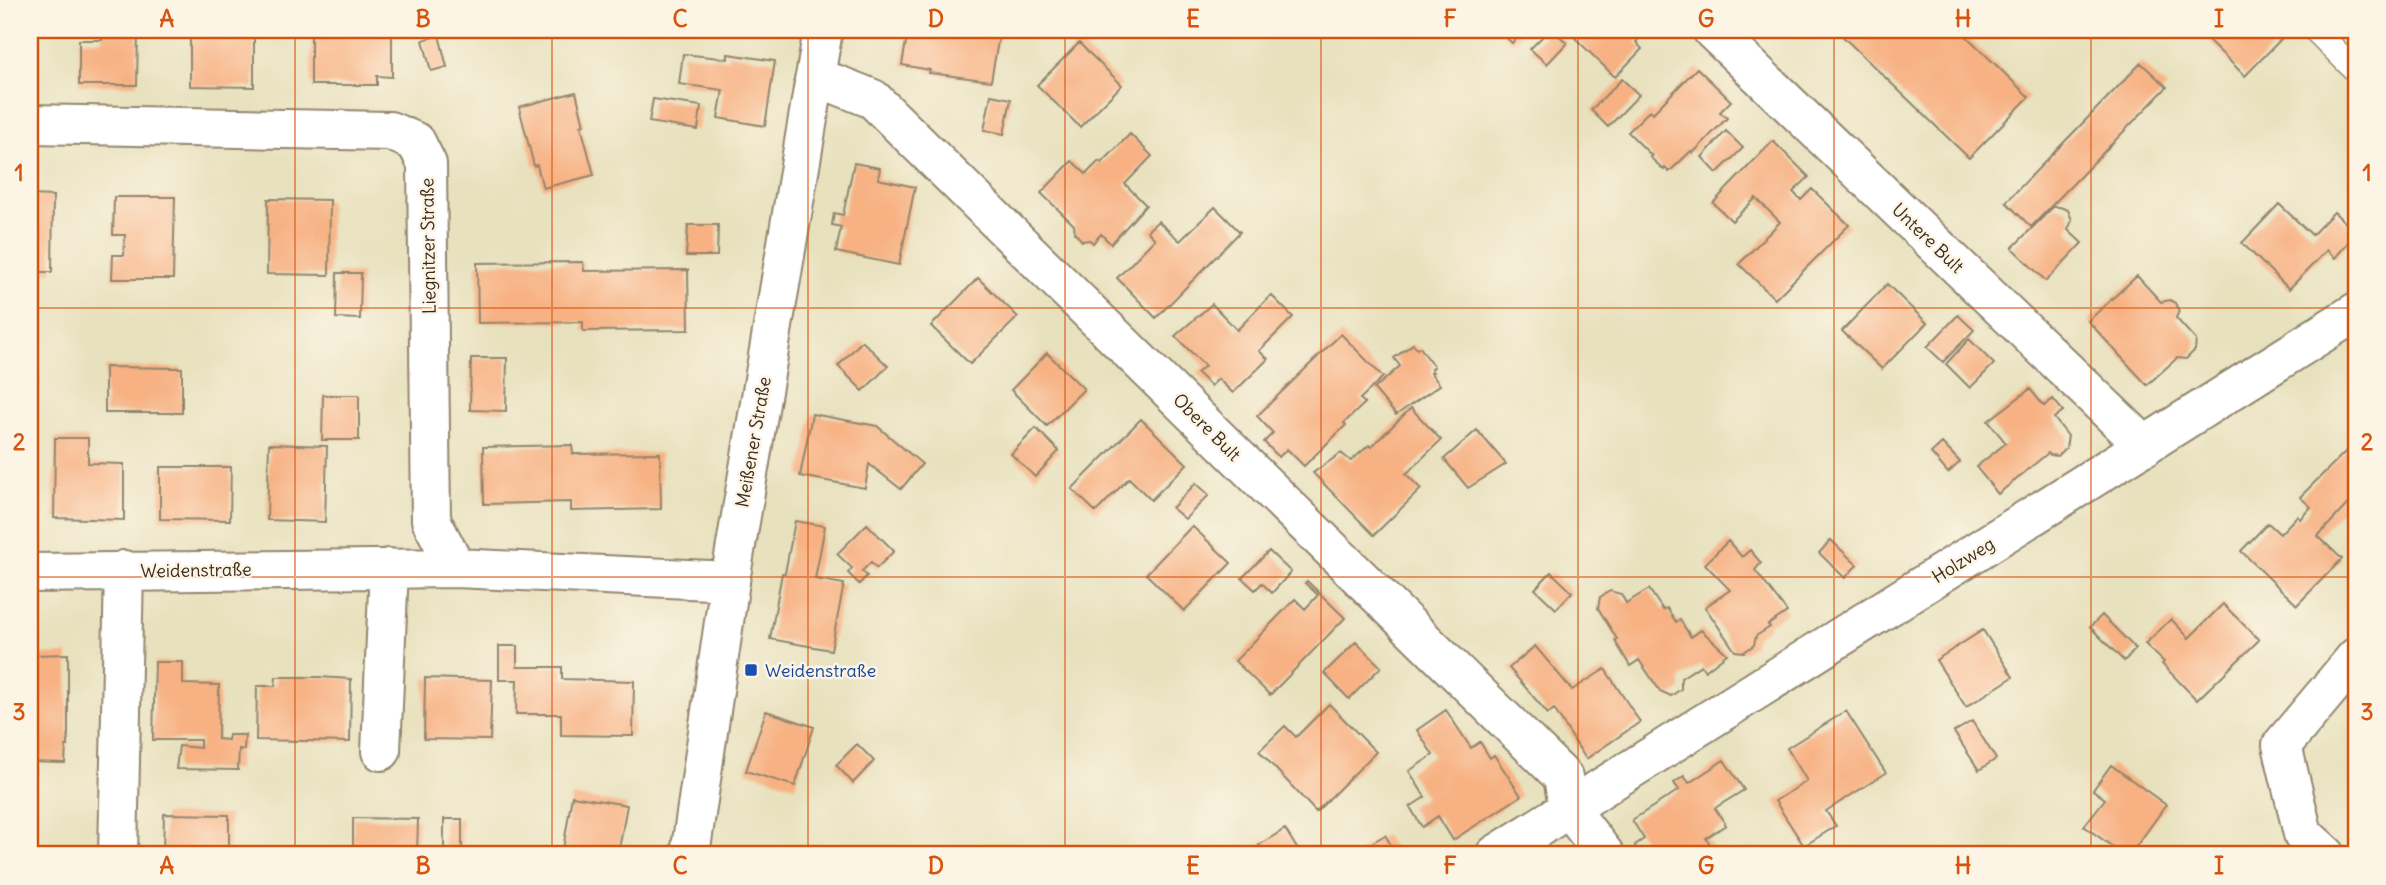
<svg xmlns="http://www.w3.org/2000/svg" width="2386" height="885" font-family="Delius,sans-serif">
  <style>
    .building { fill: #f7b182 }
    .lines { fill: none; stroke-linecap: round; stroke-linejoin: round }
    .lane-casing { stroke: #92866e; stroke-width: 26 }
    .street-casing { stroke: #92866e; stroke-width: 42 }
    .secondary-casing { stroke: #92866e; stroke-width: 42 }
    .lane { stroke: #fff; stroke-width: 23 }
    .street { stroke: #fff; stroke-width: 38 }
    .secondary { stroke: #fff; stroke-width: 38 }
    .grid { fill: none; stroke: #d7540e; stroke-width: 2; stroke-opacity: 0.55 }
    .transit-dot { fill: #1a4fb4; stroke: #fcf5e5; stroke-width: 2.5 }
    .labels { text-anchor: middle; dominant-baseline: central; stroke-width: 5; stroke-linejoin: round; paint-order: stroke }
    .street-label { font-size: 18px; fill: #3b2a1e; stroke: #fcf5e5 }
    .transit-label { font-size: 18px; fill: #164399; stroke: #fcf5e5; text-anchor: start }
    .neatline { fill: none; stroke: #d7540e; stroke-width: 2.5 }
    .grid-label { font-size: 23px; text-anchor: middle; font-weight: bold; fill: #d7540e }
  </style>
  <rect width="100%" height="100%" fill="#fcf5e5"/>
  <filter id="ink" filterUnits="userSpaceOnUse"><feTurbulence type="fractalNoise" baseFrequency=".0143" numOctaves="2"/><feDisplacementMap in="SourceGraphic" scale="14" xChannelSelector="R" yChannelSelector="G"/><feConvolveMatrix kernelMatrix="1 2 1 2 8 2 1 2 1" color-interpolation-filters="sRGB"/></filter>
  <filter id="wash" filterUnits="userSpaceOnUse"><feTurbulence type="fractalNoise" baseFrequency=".00686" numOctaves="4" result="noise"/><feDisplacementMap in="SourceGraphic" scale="28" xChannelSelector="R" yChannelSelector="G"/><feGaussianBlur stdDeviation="1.57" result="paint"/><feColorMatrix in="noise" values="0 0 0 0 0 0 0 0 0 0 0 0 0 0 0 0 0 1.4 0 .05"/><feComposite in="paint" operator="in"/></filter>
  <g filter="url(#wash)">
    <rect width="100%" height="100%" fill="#e8e1be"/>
    <g id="blocks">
      <!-- building -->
      <path class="building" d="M311,30H392V77L377,76V85H311Z
        M908,30H1000L991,81L929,73L930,70L902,65Z
        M1498,30H1524L1512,43Z
        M1549,30H1553L1567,43L1547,64L1530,49Z
        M1583,30H1647L1636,42L1642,49L1615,77L1575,38Z
        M1836,30H1960L2029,97L1969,158Z
        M2198,30H2290L2245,76Z
        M102,31L138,32L137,85H79V40H102Z
        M439,35L447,67L431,71L423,40Z
        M190,37L254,38V87L190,86Z
        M1079,43L1122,85L1080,127L1037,85Z
        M683,54L728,59V54L775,61L765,126L718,118L723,90L679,84Z
        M2141,63L2167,87L2031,227L2006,202Z
        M1697,68L1731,101L1720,112L1727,118L1693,153L1691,151L1669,172L1665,168L1664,170L1650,157L1652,156L1628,132L1650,110L1653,113Z
        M1622,79L1639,95L1608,127L1591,110Z
        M576,92L584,125L581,126L594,175L543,188L537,165L534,166L519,107Z
        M991,95L1011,99L1004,134L984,130Z
        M653,99L701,106L698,130L649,122Z
        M1726,131L1743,148L1717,173L1702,157Z
        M1130,134L1152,156L1125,184L1146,205L1111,244L1101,234L1093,243L1090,240L1082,241L1075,233L1074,225L1041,193L1072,161L1086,174L1099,161L1102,163Z
        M1773,141L1809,177L1793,192L1801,200L1812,189L1849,225L1775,299L1739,264L1780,222L1756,198L1732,221L1713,203Z
        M854,163L880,168L878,179L915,187L899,265L836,252L841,227L832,225L834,213L843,215Z
        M30,195L53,196L52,272H30Z
        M114,197H175L173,279H112L113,255H124L125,235H113Z
        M268,199L330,200L329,275L267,274Z
        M2279,204L2312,235L2334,212L2356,233L2335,258L2327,250L2289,289L2242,243Z
        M1215,207L1240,232L1156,318L1117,278L1155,239L1147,231L1158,221L1180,241Z
        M2053,207H2060L2068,210L2072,220L2068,230L2082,243L2046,281L2012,248Z
        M688,225H718L717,256H686Z
        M583,262L584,271L688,270L689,330L583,331V322L478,323L477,263Z
        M337,273H361L360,319L336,318Z
        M2137,276L2161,302L2170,300L2175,303L2179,311L2176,318L2196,340L2195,350L2186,359L2177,358L2147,385L2088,321Z
        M978,278L1018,317L970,364L931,326Z
        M1887,284L1927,323L1882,369L1842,331Z
        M1271,295L1293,317L1259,351L1268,359L1233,393L1218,379L1211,386L1197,373L1205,366L1175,336L1212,304L1237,330Z
        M1958,315L1974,330L1943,362L1927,347Z
        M1341,334L1383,377L1360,399L1365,403L1344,423L1346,425L1304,466L1287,449L1279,457L1264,442L1273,433L1257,416Z
        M1969,339L1994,364L1970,388L1946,364Z
        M862,341L888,366L863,391L838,366Z
        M1413,344L1417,349L1420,347L1434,367L1431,369L1433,372L1431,373L1440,385L1396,415L1374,389L1400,366L1394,358Z
        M1047,353L1084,389L1047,426L1011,390Z
        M30,357L38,358L37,394H30Z
        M471,358H507L506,411L470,410Z
        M105,367L182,368V413H105Z
        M2030,389L2044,406L2053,399L2063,411L2054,418L2068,436L2066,448L2058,456L2050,455L2048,453L1998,494L1976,467L2006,443L1988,421Z
        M323,395H359V440H322Z
        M1411,408L1441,440L1406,474L1421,489L1374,535L1313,473L1341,453L1351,461L1369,445L1371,447Z
        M812,414L877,426L922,464L901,489L869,464L865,488L800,476Z
        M1141,419L1187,464L1151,500L1129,478L1096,512L1072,489Z
        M1036,428L1059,451L1035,477L1011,454Z
        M1477,430L1506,464L1468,488L1444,459Z
        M55,438H88V463L124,464V520L54,518Z
        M1942,443L1960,462L1948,473L1931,453Z
        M269,444L327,446L325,522L267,520Z
        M572,445L573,454L660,453L661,509L571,511V502L484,504L483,447Z
        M2350,447L2356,453V495L2318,536L2342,559L2297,605L2241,551L2268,523L2280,534L2297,516L2300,519L2311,507L2300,497Z
        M160,467H231L230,520L160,519Z
        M1196,483L1209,495L1185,519L1172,508Z
        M795,521L825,526L815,579L844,584L831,650L770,639L782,573H785Z
        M867,524L894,551L877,568L871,562L862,571L867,576L859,584L848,573L852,568L837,554Z
        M1192,526L1231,563L1184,611L1146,574Z
        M1831,540L1857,565L1845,578L1819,553Z
        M1728,541L1742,557L1750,550L1761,563L1755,570L1787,612L1768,625L1770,627L1756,636L1754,645L1744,652L1735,651L1705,607L1730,590L1705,564Z
        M1269,551L1291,572L1272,593L1262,583L1255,590L1242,578Z
        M1551,572L1572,592L1556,609L1535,589Z
        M1307,581L1345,618L1270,695L1235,661L1295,599L1305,609L1318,595L1305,583Z
        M1649,589L1663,610L1667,608L1676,622L1680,620L1691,637L1701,630L1727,654L1705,671L1701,665L1681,678V689L1671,696L1660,691L1639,660L1630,666L1615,641L1617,639L1598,608L1600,597L1610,591L1621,594L1626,603Z
        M2223,604L2259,640L2197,700L2162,664L2164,662L2145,644L2171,619L2189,638Z
        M2102,615L2136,649L2124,661L2090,627Z
        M1983,630L2013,677L1966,707L1936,660Z
        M1356,642L1381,667L1349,699L1324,673Z
        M499,646H517V667H562V679L634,681L633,736L561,735V714H516L517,680H499Z
        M1535,646L1572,690L1605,669L1640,722L1586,759L1554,709L1548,714L1509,668Z
        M68,654V746H66L65,763L30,762V655Z
        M155,662H183V684L219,685L218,739L228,740L229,735H245L244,750L239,749L238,770L176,769L179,746L200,748V740H153Z
        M319,677L351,679L350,742L256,740L257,686H275L276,677Z
        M425,678L492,680L490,740L424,739Z
        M1329,704L1376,752L1316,812L1259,751L1285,726L1296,737Z
        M1446,710L1471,748L1480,742L1490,758L1494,755L1521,796L1453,840L1438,816L1422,827L1410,807L1425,797L1409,771L1433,755L1417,730Z
        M766,711L814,727L795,786L746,771Z
        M1846,711L1886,773L1826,811L1836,826L1804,846L1775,801L1807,781L1787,748Z
        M1972,721L1996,759L1979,770L1954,732Z
        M857,744L874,761L853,783L836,765Z
        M1724,760L1744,790L1715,808L1726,825L1706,838L1717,855H1637L1635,845L1644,839L1632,820L1679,790L1674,783L1684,776L1689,783Z
        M30,763H35L34,797H30Z
        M2111,765L2166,805L2130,855H2124L2084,826L2105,799L2093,790Z
        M572,796L627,805L618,855H562Z
        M164,814L229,815V855H163Z
        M353,818L418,819L417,855H353Z
        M444,819H462V853H444Z
        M1285,829L1301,855H1265L1259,845Z
        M1385,835L1397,855H1361L1358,851Z"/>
    </g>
  </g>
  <g filter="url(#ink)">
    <use href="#blocks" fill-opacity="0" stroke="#92866e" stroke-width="2"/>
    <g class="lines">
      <!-- lane casing -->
      <g class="lane-casing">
        <path id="lane" d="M2315,30L2356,71"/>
      </g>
      <!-- street casing -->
      <g class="street-casing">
        <path id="street" d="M1712,30L2145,446
          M814,81L835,84L873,99L1563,777L1568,807L1605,855
          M30,124L390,131L416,142L427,164L431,520L456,568
          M30,573L456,568L730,581
          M381,751L389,568
          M118,855L124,570
          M1495,855L2356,312
          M2326,855L2303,834L2282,745L2356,657"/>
      </g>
      <!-- secondary casing -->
      <g class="secondary-casing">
        <path id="secondary" d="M690,855L730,581L823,30"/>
      </g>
      <!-- lane -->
      <use href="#lane" class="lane"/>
      <!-- street -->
      <use href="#street" class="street"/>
      <!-- secondary -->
      <use href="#secondary" class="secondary"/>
    </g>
  </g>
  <!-- grid -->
  <path class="grid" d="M295,30V855M552,30V855M808,30V855M1065,30V855M1321,30V855M1578,30V855M1834,30V855M2091,30V855M30,308H2356M30,577H2356"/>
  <!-- markers -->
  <rect class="transit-dot" x="744" y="663" width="14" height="14" rx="3.5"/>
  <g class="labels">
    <!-- street labels -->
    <g class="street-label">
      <text transform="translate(1928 238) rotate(44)">Untere Bult</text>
      <text transform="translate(428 246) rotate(-91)">Liegnitzer Straße</text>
      <text transform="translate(1207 427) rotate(45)">Obere Bult</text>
      <text transform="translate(753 442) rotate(-80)">Meißener Straße</text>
      <text transform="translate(1963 560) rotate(-32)">Holzweg</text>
      <text transform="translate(196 570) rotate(-1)">Weidenstraße</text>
    </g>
    <!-- transit labels -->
    <g class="transit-label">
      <text x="765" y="670">Weidenstraße</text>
    </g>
  </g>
  <!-- margin -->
  <rect width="2386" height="885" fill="none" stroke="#fcf5e5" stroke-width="77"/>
  <rect x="38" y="38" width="2310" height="808" class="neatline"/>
  <g class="grid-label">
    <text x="167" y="27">A</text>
    <text x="423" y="27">B</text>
    <text x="680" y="27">C</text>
    <text x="936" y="27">D</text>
    <text x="1193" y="27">E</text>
    <text x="1450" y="27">F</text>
    <text x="1706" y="27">G</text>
    <text x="1963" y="27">H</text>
    <text x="2219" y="27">I</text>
    <text x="19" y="181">1</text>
    <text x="2367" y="181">1</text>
    <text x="19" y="450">2</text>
    <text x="2367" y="450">2</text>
    <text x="19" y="720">3</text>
    <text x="2367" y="720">3</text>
    <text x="167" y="874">A</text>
    <text x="423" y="874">B</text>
    <text x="680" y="874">C</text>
    <text x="936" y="874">D</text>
    <text x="1193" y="874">E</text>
    <text x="1450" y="874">F</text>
    <text x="1706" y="874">G</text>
    <text x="1963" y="874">H</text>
    <text x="2219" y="874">I</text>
  </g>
</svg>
